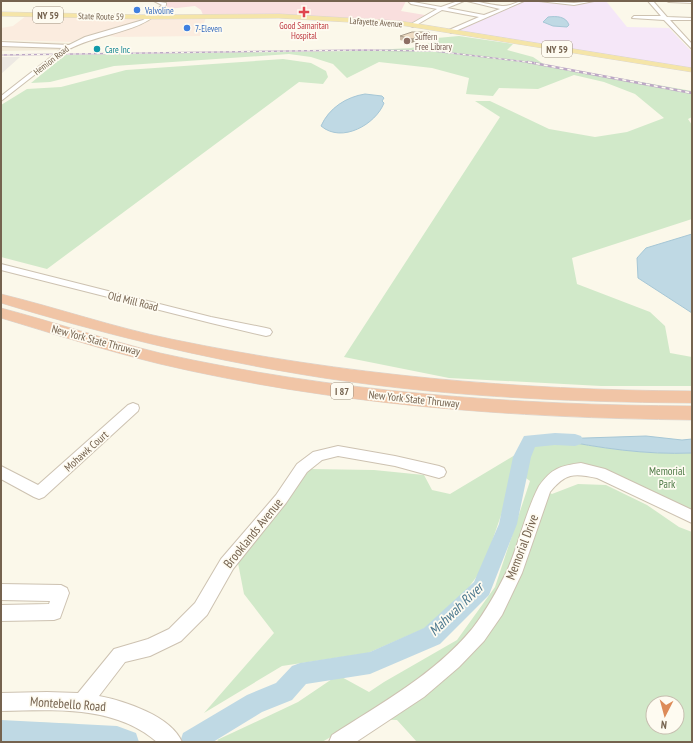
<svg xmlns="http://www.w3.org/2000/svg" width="693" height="743" font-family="'PT Sans Narrow',sans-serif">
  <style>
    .residential { fill: #f3ebd9 }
    .commercial { fill: #fbecdf }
    .industrial { fill: #ede9e3 }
    .education { fill: #f5e7f8 }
    .medical { fill: #f9dfde }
    .green { fill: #d1e9c9; fill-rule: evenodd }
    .water { fill: #bfd9e4; stroke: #a6c7d6 }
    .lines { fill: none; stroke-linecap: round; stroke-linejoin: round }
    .river { fill: #bfd9e4; fill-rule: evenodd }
    .minor-casing { stroke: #cdc2b1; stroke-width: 2 }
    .major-casing { stroke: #dbd6d1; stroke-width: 1 }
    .highway-casing { stroke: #dbd6d1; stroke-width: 1 }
    .minor { fill: #fff; fill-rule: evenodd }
    .major { fill: #f5e5a8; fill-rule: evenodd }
    .highway { fill: #f1c5a6; fill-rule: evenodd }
    .rail-far1-casing { stroke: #bda8c6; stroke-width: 1.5 }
    .rail-casing { stroke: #bda8c6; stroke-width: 2.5 }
    .rail-far1 { stroke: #fefbf1; stroke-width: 1; stroke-dasharray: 3; stroke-linecap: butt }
    .rail { stroke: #fefbf1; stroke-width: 1.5; stroke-dasharray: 4; stroke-linecap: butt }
    .minor-bridge-casing { stroke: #cdc2b1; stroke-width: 5.5; stroke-linecap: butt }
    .minor-bridge { stroke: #fff; stroke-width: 5 }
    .wall { fill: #cebda8 }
    .shaded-wall { fill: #a79a88 }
    .building { fill: #efdcc3; stroke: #a79a88 }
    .shop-dot { fill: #3f7fe0; stroke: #fefbf1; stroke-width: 1.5 }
    .health-dot { fill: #e0444e; stroke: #fefbf1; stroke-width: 1.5 }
    .education-dot { fill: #8d6e63; stroke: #fefbf1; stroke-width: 1.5 }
    .culture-dot { fill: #0f9aa8; stroke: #fefbf1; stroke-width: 1.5 }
    .labels { text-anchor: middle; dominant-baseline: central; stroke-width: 3.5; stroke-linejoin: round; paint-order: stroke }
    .far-shop-label { font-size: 9px; fill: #366cbe; stroke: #fefbf1; text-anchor: start }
    .far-street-label { font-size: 9px; fill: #75634f; stroke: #fefbf1 }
    .far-health-label { font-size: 9px; fill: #be3a42; stroke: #fefbf1 }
    .far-education-label { font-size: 9px; fill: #785e54; stroke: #fefbf1; text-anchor: start }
    .far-culture-label { font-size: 9px; fill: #0d838f; stroke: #fefbf1; text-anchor: start }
    .shield { fill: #fefbf1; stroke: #9e9180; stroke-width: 1 }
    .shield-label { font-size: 10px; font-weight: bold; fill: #75634f }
    .street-label { font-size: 11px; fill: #75634f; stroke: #fefbf1 }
    .park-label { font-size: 11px; fill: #4e7a47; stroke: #fefbf1 }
    .near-street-label { font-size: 13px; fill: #75634f; stroke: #fefbf1 }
    .near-water-label { font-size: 14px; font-style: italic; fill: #4c788e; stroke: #fefbf1 }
  </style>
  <rect width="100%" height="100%" fill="#fbf8ea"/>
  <!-- residential -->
  <path class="residential" d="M1,41L71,43L60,50L1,51Z"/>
  <!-- commercial -->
  <path class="commercial" d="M26,16L137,18L143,19L142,21L80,38L72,42L1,40V28L13,26Z
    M206,17L200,36L117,37L101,35L139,25L153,19Z"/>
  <!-- industrial -->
  <path class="industrial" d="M1,57H20L1,74Z"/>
  <!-- education -->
  <path class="education" d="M526,1H606L627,27L669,28L692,52V68L455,30L486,16Z"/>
  <!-- medical -->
  <path class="medical" d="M167,1H406L401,11L425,15L411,23L203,15L201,10L195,6L168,9L166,8Z"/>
  <!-- green -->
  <path class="green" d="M459,36L513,44L507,50L533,57L545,65L692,91V117L688,119L692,125V219L572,258L577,284L650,312L665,326L670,353L692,357V386H601L449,378L344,357L500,117L475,101H490L549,129L595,137L627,132L664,118L635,94L604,82L574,75L538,89L499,88L493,96L466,94L469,78L432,68L379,62L347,78L333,64L311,57L289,54L114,66L50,82L31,83L65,55L355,51L411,48L434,42L437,38Z
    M283,59L311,63L326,71L328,77L323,84L299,82L47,269L1,257V105L27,89L61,87L126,70Z
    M555,439C599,448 646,455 692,453V517L600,473L564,471L544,490L552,494L578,484L606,485L647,505L679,527L692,532V742H417L397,720L362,719L322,742H220L217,740L298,702L338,675L369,692L384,682L457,640L495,587L530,481L519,473L522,457L530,441ZM653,703H677V727H653Z
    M515,455L512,483L483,568L466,591L430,626L368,653L282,666L204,713L274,633L244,594L238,563L310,469L374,470L424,475L432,490L450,494Z
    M1,721L78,724L66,742H1Z"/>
  <!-- water -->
  <path class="water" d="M548,17C556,16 566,16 569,25L567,27L553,26L543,22Z
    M365,94L382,96L384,98L382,101L384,103C376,124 342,144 321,126C329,108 346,97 365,94Z
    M692,234V313L638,278L637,258L646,248Z
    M646,436L682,440L692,439V453C646,455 599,448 555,439Z"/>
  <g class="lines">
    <!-- river -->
    <path class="river" d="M555,433L575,434L581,436L583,440L581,444L575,446L555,445L535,447L531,457L517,524L489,595L440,644L370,674L306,684L292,700L262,712L213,742H180L183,733L247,695L276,683L292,666L300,663L370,652L424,628L474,582L499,524L513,457L524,436Z
      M1,720L117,726L136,733L139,742H1Z"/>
    <!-- minor casing -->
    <g class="minor-casing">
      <path id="minor" d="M154,1L166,3V5C143,35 96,32 64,52L59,51L64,48L1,46V42L69,45L85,37L143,20L154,13L162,5Z
        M408,1L441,7L458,1H464L447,8L484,15L500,9L467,1C479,1 490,5 502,6C510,7 517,1 524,1L451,33L448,31L449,30L479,17L442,10L413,27L411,26V24L437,9L411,4Z
        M539,1L574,3L594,1L574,5Z
        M648,1H653L667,17L692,18V20H670L692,44V49L664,20L632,18L634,16H661Z
        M667,1H692V3L669,2Z
        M51,57L56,58L1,101V96Z
        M1,264L211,317L266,328L270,329L272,332L270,335L266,336L211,323L1,270Z
        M133,403L138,405L139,408L138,411L44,497L39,499L34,497L1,479V466L38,485L128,405Z
        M338,446L395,456L439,466L444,468L446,472L444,476L439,478L395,466L338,456L322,460L307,472L286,503L233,569L207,615L181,641L150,656L125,662L99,696C125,701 171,716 182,742H157C115,705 54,710 1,711V693L47,692L78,693L114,649L148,639L169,629L195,603L221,559L276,495L297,464L313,452Z
        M581,463L605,469L692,510V523L597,478C574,473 565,473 550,492L522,573L502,615L484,641L459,667L424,697L356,742H329L332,735C380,704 435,674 472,629C486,611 497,591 507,571C519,544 525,513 539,486C552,468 560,466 581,463Z
        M1,584L61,585L67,588L69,593L60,618L54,620L1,621V605L49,604L50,601L1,600Z"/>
    </g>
    <!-- major casing -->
    <g class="major-casing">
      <path id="major" d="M1,12L147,15L279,14L400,21L692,68V72L400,25L279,18L147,19L1,16Z"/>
    </g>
    <!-- highway casing -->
    <g class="highway-casing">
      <path id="highway" d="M1,294C58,308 113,327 171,339C345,375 515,390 692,391V403C560,402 429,396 299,374C198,357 99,333 1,303Z
        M1,308C54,322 107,340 160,353C335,392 513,405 692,406V420C513,418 335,405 160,364C107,351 54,334 1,318Z"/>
    </g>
    <!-- minor -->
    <use href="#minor" class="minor"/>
    <!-- major -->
    <use href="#major" class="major"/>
    <!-- highway -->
    <use href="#highway" class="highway"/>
    <!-- rail-far1 casing -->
    <g class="rail-far1-casing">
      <path id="rail-far1" d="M1,55L362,50L434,51L535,63"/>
    </g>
    <!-- rail casing -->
    <g class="rail-casing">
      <path id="rail" d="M528,62L692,93"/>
    </g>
    <!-- rail-far1 -->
    <use href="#rail-far1" class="rail-far1"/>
    <!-- rail -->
    <use href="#rail" class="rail"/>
    <!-- minor-bridge casing -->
    <g class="minor-bridge-casing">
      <path id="minor-bridge" d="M53,58L62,51"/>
    </g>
    <!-- minor-bridge -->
    <use href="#minor-bridge" class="minor-bridge"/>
  </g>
  <!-- wall -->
  <path class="wall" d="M400,36L429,37L411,43L400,40Z"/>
  <!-- shaded-wall -->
  <path class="shaded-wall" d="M429,33V37L411,43L412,39Z"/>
  <!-- building -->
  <path class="building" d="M412,32H429V33L412,39L400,36Z"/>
  <!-- markers -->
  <g class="shop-dot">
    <circle cx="137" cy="10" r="4"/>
    <circle cx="187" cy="28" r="4"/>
  </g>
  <path class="health-dot" d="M302 6h4v4h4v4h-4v4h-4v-4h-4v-4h4z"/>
  <circle class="education-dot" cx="407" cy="41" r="4"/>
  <circle class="culture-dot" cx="97" cy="49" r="4"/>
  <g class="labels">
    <!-- far-shop labels -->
    <g class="far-shop-label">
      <text x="145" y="10">Valvoline</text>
      <text x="195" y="28">7-Eleven</text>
    </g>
    <!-- far-street labels -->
    <g class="far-street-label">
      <text transform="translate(101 16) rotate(1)">State Route 59</text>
      <text transform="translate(376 22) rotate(4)">Lafayette Avenue</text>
      <text transform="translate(51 60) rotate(-38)">Hemion Road</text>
    </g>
    <!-- far-health labels -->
    <g class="far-health-label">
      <text x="304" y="25">Good Samaritan<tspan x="304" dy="10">Hospital</tspan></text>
    </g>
    <!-- far-education labels -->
    <g class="far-education-label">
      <text x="415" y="36">Suffern<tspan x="415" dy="10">Free Library</tspan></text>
    </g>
    <!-- far-culture labels -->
    <g class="far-culture-label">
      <text x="105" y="49">Care Inc</text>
    </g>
    <!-- shield labels -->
    <g class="shield">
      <rect x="33" y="7" width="30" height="16" rx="3"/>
      <rect x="542" y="41" width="30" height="16" rx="3"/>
      <rect x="331" y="383" width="22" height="16" rx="3"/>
    </g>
    <g class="shield-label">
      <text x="48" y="15">NY 59</text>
      <text x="557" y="49">NY 59</text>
      <text x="342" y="391">I 87</text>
    </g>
    <!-- street labels -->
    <g class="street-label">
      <text transform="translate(133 301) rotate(14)">Old Mill Road</text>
      <text transform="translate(96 340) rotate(15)">New York State Thruway</text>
      <text transform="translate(414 399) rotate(6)">New York State Thruway</text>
      <text transform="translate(86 451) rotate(-42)">Mohawk Court</text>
    </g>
    <!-- park labels -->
    <g class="park-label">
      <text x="667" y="471">Memorial<tspan x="667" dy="13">Park</tspan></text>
    </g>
    <!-- near-street labels -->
    <g class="near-street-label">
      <text transform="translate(253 533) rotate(-51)">Brooklands Avenue</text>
      <text transform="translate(522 547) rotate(-69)">Memorial Drive</text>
      <text transform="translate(68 704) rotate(4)">Montebello Road</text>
    </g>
    <!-- near-water labels -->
    <g class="near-water-label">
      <text transform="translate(456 609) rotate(-44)">Mahwah River</text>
    </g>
  </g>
  <!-- border -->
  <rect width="693" height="743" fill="none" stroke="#75634f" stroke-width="4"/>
  <!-- north arrow -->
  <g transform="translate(665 715) rotate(186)"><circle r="19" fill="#fefbf1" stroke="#c7beb0"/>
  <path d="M0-3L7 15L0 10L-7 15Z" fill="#dd8b58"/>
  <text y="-6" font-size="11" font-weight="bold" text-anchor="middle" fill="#75634f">N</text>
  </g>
</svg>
